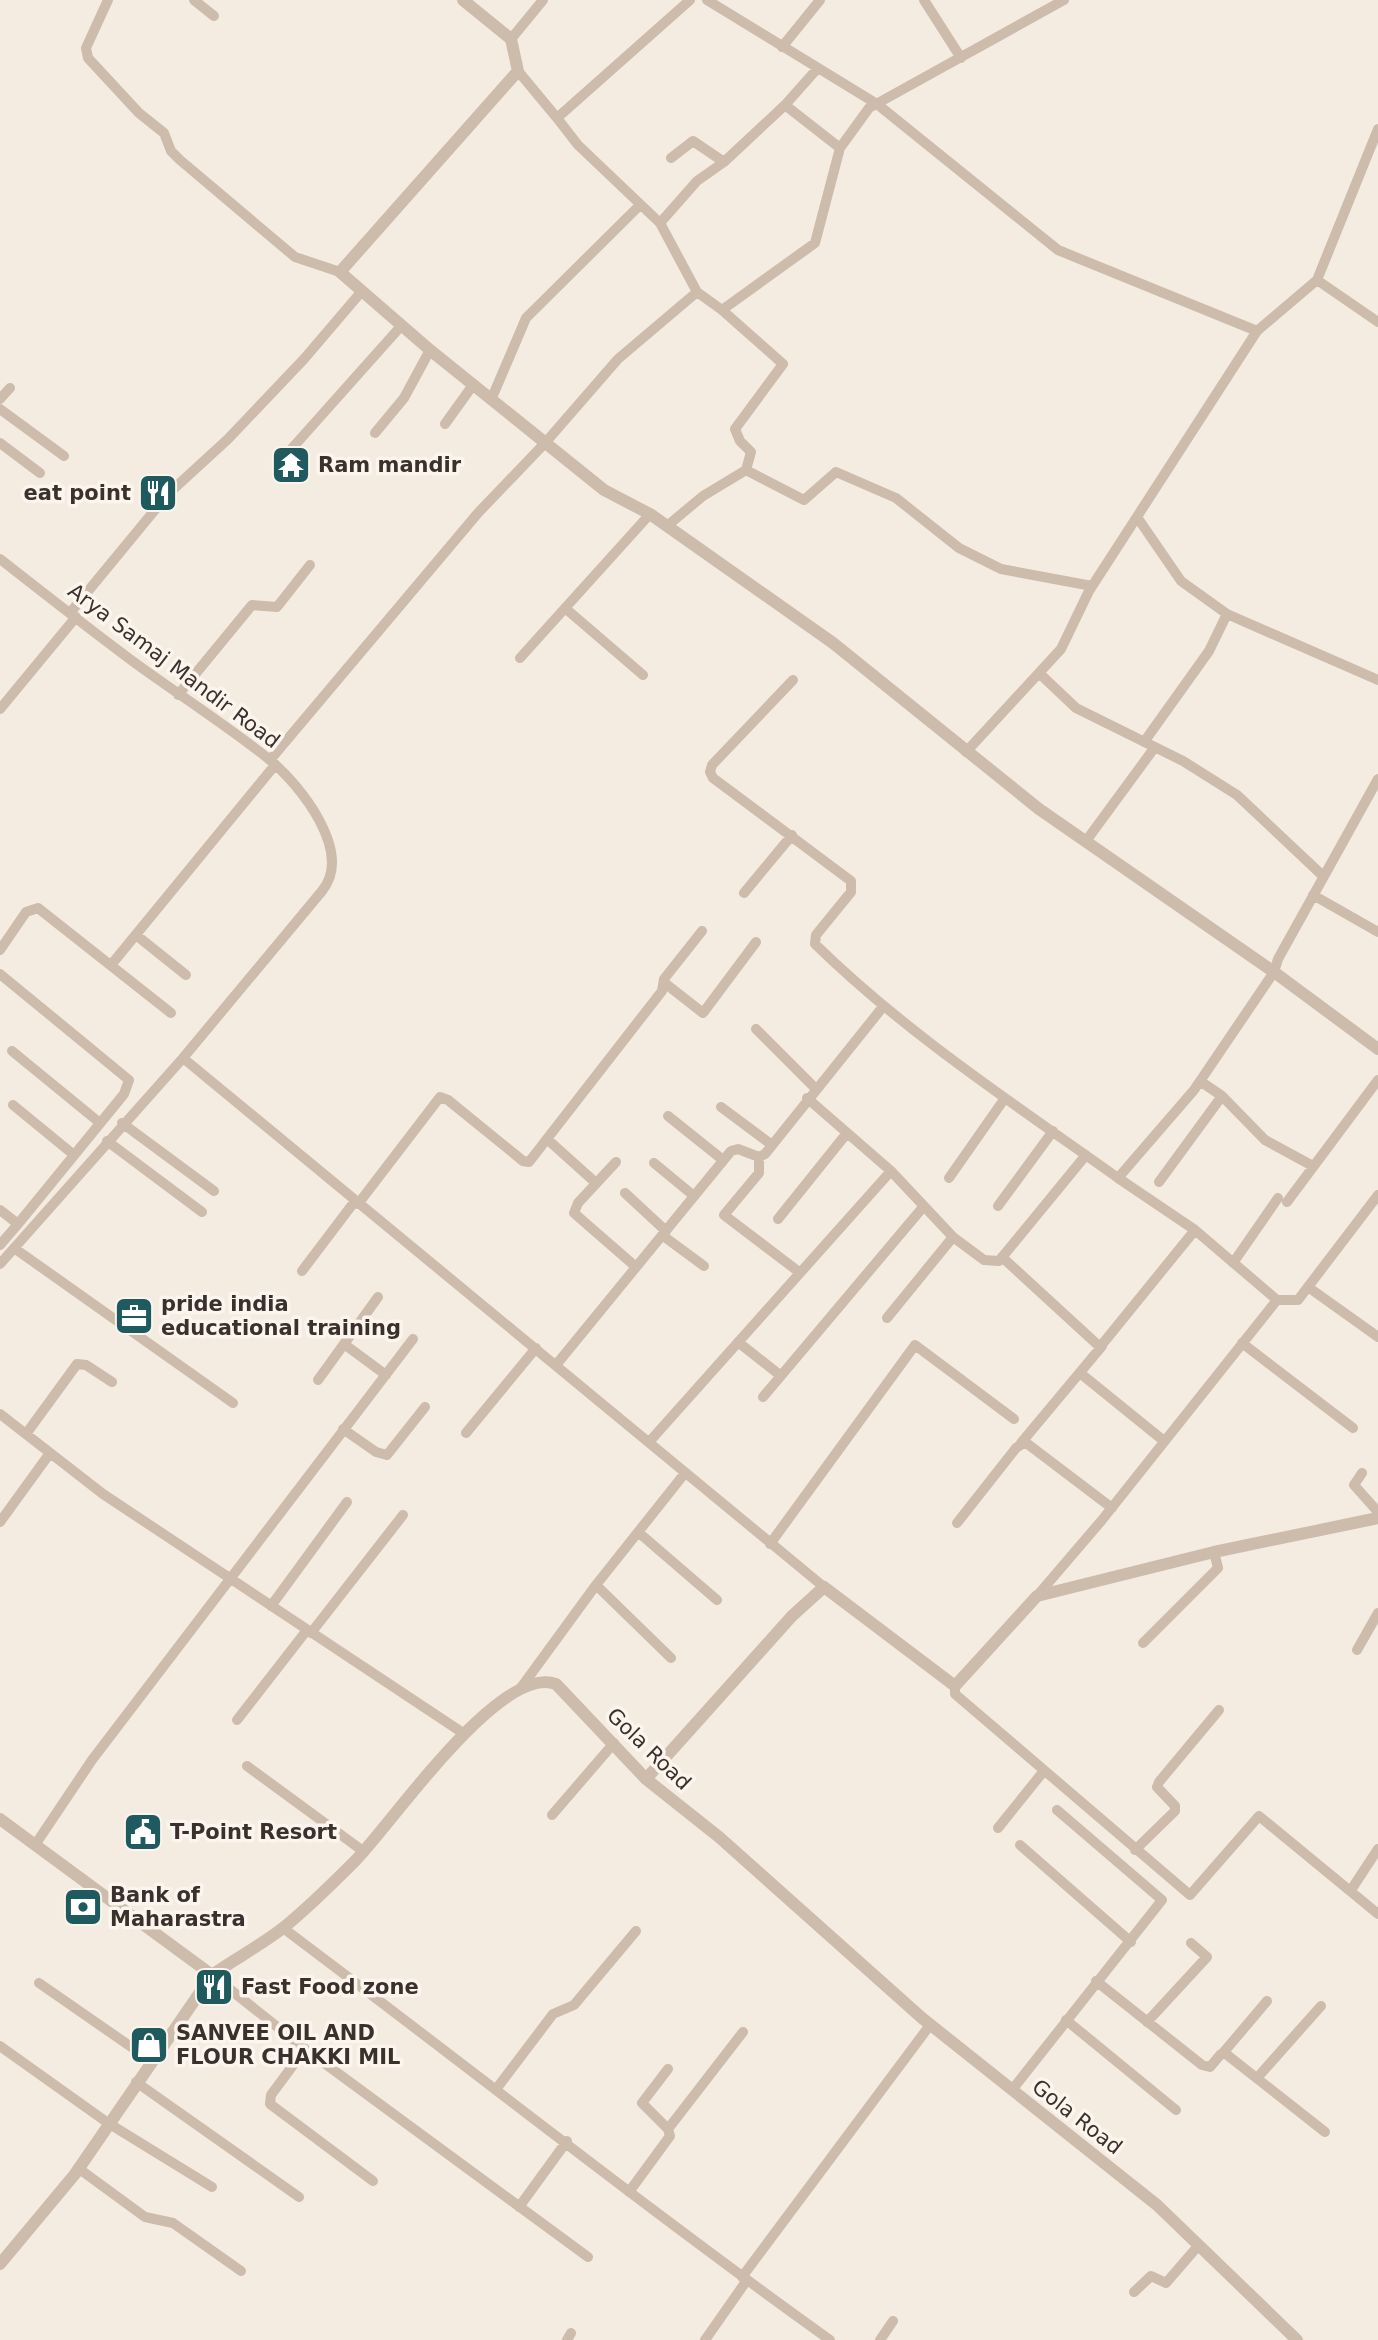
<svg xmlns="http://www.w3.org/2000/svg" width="1378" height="2340" font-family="'DejaVu Sans',sans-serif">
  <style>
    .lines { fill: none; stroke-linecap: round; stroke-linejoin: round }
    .minor { stroke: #cdbbac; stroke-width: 10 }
    .tertiary { stroke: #cdbbac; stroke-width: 12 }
    .labels { text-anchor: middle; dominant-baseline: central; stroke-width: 7; stroke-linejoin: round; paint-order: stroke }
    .poi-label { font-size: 21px; font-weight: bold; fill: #3b302b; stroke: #fbf5ee; text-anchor: start }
    .street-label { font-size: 21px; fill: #3b302b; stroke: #fbf5ee }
  </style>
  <rect width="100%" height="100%" fill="#f4ebe1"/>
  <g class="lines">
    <!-- minor -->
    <path class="minor" d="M108,0L86,48L88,58L139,113L164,133L171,151L180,160L295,257L340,272
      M194,0L214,16
      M707,0L877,104L1058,250L1257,331
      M924,0L961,58
      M511,39L543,0
      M782,47L820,0
      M518,71L557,118L690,0
      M785,105L817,69
      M557,118L578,145L660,223L697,181L724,162L785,105L840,148
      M671,158L693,141L724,162
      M660,223L697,292L722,310L815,243L840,148L869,108L1064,0
      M1317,280L1378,322
      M722,310L783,364L735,429L740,441L751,452L746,470
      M0,399L10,388
      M491,400L526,318L639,206
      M0,409L64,456
      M445,424L473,385
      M375,433L404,398L430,350
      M0,443L40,473
      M278,464L402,325
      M1137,517L1181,581L1227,614L1378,680
      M667,526L703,496L746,470L804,500L836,472L896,498L959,548L1001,569L1092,586
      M0,559C42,592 84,625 127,657C174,692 224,723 270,760C300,785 354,852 322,891L183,1058L0,1264
      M565,608L643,675
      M70,613L168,494L228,439L304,359L362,291
      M520,658L650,514
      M1039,673L1076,708L1183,761L1237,795L1323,876
      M793,680L712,765L710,772L713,778L851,881V892L816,935L815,944C907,1034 1013,1103 1118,1178
      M178,695L252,605L277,607L310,565
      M0,709L76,617
      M1144,742L1209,651L1227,614
      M966,752L1061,649L1089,591L1257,331L1317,280L1378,129
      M270,760L478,513L545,443L618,359L697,292
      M1086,841L1155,747
      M744,893L792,835
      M1313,895L1378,932
      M136,935L186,975
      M0,950L26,912L38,908L171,1013
      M111,965L275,765
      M0,974L129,1080L124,1094L18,1224
      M666,984L703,1013L756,942
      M756,1029L815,1088
      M12,1051L100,1123
      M183,1058L824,1587
      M1200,1081L1222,1096L1265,1140L1311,1165
      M807,1098L891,1171L953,1237L984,1260L999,1261L1086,1155
      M13,1105L74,1155
      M721,1107L772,1145
      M668,1116L723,1160
      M122,1123L214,1191
      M547,1139L596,1183
      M107,1141L202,1212
      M759,1157V1173L724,1215L799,1272
      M616,1162L578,1203L574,1213L636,1267
      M654,1163L694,1196
      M949,1178L1005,1098
      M1159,1182L1222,1096
      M625,1193L666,1231
      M1287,1202L1378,1080
      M358,1204L440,1097L448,1100L523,1161L529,1162L662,991L664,979L702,931
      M998,1206L1053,1131
      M0,1210L18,1224L0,1245
      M778,1219L847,1133
      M662,1235L704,1266
      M14,1248L233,1403
      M1002,1257L1100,1347L1195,1230
      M1233,1263L1278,1198
      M302,1271L355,1201
      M1308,1287L1378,1337
      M1277,1300H1298L1378,1195
      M887,1318L953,1237
      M738,1342L781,1376
      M1242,1343L1353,1428
      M344,1344L386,1375
      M556,1365L731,1151L738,1149L759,1157L765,1154L882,1008
      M1080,1373L1164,1441
      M318,1380L378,1297
      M763,1397L924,1206
      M0,1414L103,1494L463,1733
      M343,1429L376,1452L387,1455L425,1407
      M466,1433L536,1348
      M26,1434L77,1364L86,1365L112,1382
      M650,1441L891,1171
      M1021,1443L1102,1346
      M1362,1473L1354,1485L1378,1512
      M0,1522L50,1453
      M957,1523L1016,1448L1025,1442L1112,1508
      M638,1532L717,1600
      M770,1544L915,1345L1014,1419
      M596,1585L671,1658
      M1037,1596L1102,1520L1277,1300L1195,1230L1118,1178L1194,1090L1274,972L1278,959L1378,779
      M271,1606L347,1502
      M311,1633L403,1515
      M1143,1643L1218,1568L1214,1552
      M1357,1650L1378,1613
      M955,1686V1694L1190,1895L1259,1816L1378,1914
      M520,1689L596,1585L685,1473
      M237,1720L307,1630
      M247,1766L363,1851
      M552,1815L614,1743
      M998,1828L1043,1772
      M35,1845L92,1760L413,1339
      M1020,1845L1131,1942
      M1135,1850L1175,1811V1806L1157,1787L1159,1782L1219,1710
      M1351,1890L1378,1849
      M283,1928C466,2065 644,2207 830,2340
      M212,1975L305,2049L588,2257
      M1096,1981L1202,2065L1210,2067L1221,2054H1226L1325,2132
      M39,1983L150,2060
      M1066,2020L1176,2110
      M1147,2022L1207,1957L1191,1943
      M0,2046L108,2123L212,2187
      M305,2049L271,2095L270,2104L373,2181
      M1223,2053L1267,2001
      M1257,2078L1321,2006
      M136,2082L299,2197
      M497,2088L553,2014L574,2005L636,1931
      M1012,2090L1162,1900L1057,1810
      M668,2129L743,2032
      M78,2168L145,2217L173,2223L241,2271
      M629,2192L670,2136L668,2129L642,2103L668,2069
      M519,2207L567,2141
      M742,2277L930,2025
      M1134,2292L1151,2276L1166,2283L1198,2246
      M567,2340L571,2333
      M705,2340L747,2280
      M880,2340L893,2321"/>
    <!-- tertiary -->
    <path class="tertiary" d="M463,0L511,39L518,71L340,272L430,350L604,490L650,514L833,643L1039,809L1274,972L1378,1049
      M646,1779L792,1616L824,1587L955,1686L1037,1596L1214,1552L1378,1518
      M0,1819L212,1975C235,1959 261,1945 283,1928C308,1908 332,1884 354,1862C391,1825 500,1663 556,1684L646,1779L719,1837L922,2018L1157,2205L1297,2340
      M0,2264L75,2174L212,1975"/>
  </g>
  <!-- icons -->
  <defs>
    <g id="temple-square" transform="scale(2.0125)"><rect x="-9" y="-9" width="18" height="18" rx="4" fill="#1f5a5e" stroke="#fbf5ee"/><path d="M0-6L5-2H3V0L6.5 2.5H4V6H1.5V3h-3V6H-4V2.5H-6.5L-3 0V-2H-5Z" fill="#fff"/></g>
    <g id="restaurant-square" transform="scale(2.0125)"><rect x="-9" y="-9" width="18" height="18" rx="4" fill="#1f5a5e" stroke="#fbf5ee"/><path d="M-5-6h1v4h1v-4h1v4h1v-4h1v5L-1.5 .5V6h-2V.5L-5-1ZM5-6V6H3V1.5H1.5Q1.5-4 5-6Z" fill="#fff"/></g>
    <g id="office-square" transform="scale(2.0125)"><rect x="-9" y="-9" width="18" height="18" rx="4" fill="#1f5a5e" stroke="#fbf5ee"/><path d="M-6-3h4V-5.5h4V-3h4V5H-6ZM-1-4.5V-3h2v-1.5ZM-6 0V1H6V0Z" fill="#fff"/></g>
    <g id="civic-square" transform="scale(2.0125)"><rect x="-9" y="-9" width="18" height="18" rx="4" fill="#1f5a5e" stroke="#fbf5ee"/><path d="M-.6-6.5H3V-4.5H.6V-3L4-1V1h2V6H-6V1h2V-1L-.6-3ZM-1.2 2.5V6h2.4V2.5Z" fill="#fff"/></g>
    <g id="bank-square" transform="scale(2.0125)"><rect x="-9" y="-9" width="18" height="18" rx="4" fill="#1f5a5e" stroke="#fbf5ee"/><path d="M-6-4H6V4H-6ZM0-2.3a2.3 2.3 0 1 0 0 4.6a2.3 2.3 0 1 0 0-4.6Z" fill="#fff"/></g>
    <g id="shop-square" transform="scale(2.0125)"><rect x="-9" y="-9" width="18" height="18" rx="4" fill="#1f5a5e" stroke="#fbf5ee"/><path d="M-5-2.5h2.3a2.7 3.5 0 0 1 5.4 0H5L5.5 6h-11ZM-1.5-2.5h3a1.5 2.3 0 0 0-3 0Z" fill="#fff"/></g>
  </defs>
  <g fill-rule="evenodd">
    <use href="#temple-square" x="291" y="465"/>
    <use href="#restaurant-square" x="158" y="493"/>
    <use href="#office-square" x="134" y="1316"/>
    <use href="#civic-square" x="143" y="1832"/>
    <use href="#bank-square" x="83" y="1907"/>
    <use href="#restaurant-square" x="214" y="1987"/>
    <use href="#shop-square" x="149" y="2045"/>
  </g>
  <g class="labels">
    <!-- poi labels -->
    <g class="poi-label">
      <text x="318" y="465">Ram mandir</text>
      <text x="131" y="493" text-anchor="end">eat point</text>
      <text x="161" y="1304">pride india<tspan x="161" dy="24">educational training</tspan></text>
      <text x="170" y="1832">T-Point Resort</text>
      <text x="110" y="1895">Bank of<tspan x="110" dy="24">Maharastra</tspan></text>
      <text x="241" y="1987">Fast Food zone</text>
      <text x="176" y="2033">SANVEE OIL AND<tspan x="176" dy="24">FLOUR CHAKKI MIL</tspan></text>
    </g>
    <!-- street labels -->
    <g class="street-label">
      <text transform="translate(174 666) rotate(37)">Arya Samaj Mandir Road</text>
      <text transform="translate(649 1749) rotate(44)">Gola Road</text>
      <text transform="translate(1077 2117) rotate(38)">Gola Road</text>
    </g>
  </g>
</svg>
